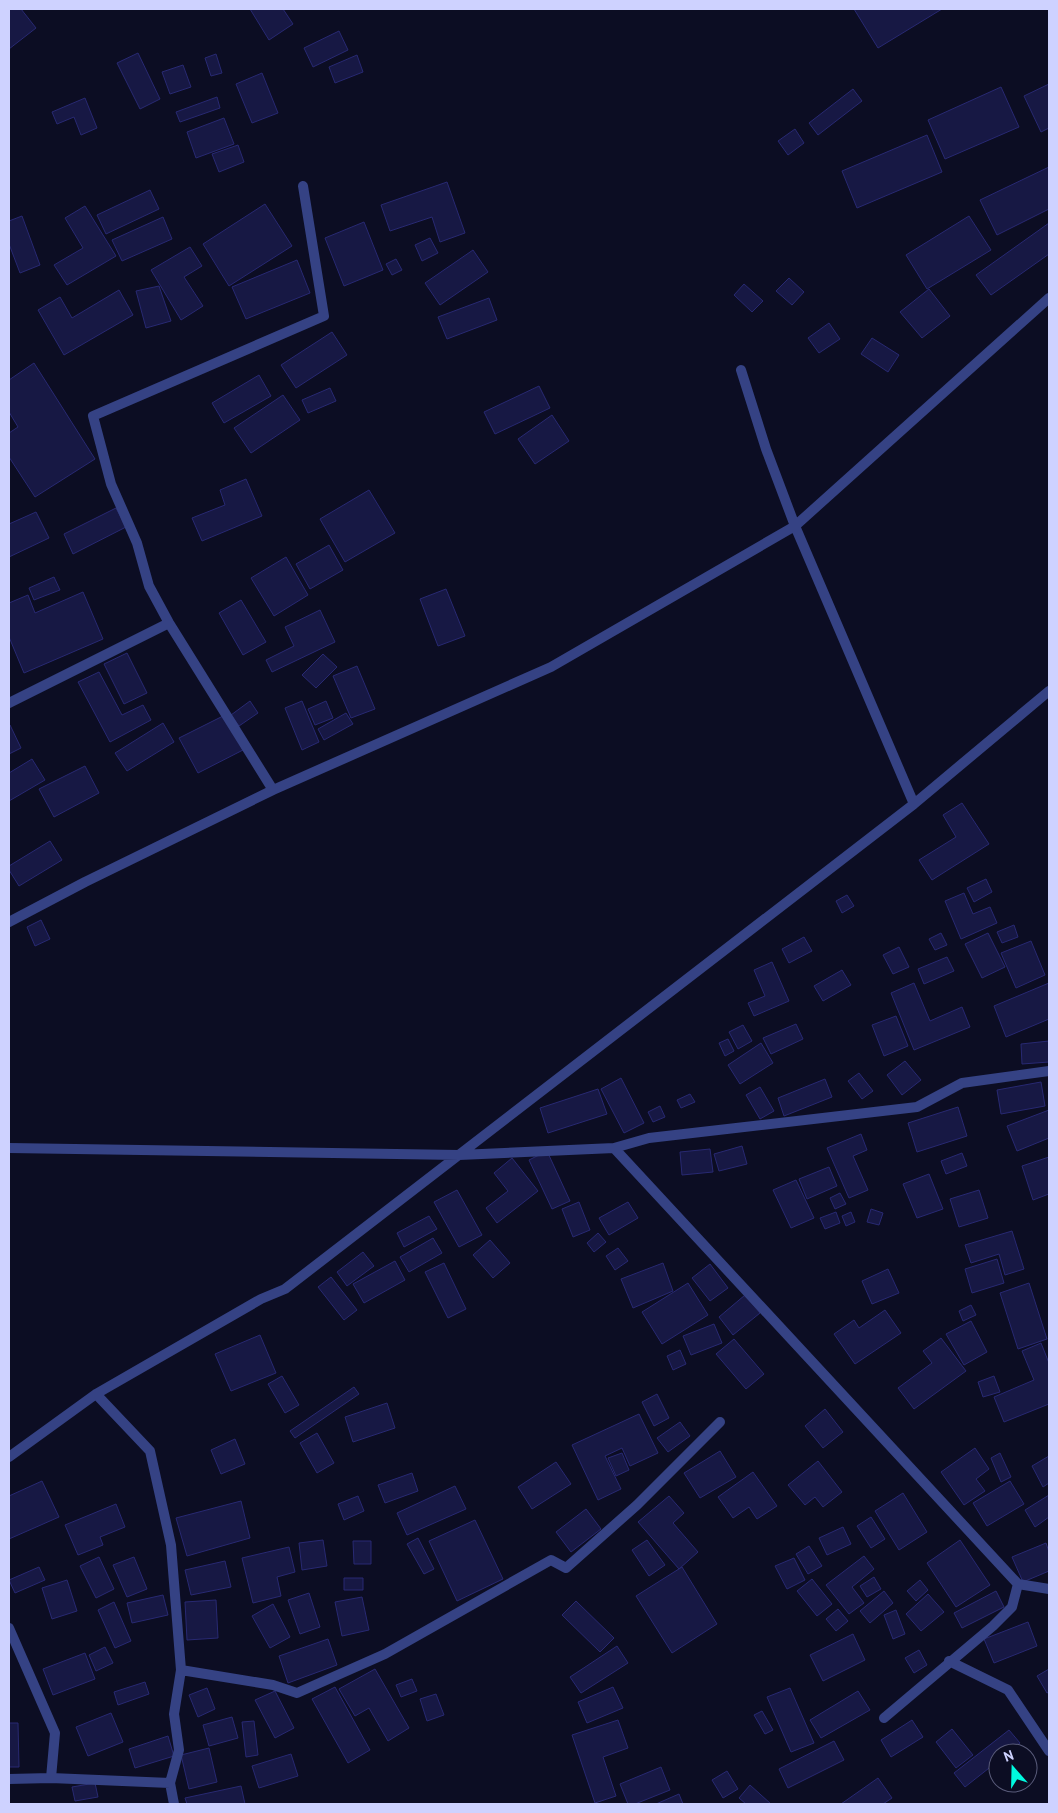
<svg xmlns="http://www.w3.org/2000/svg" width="1058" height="1813" font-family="'PT Sans',sans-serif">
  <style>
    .building { fill: #171844; stroke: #282972 }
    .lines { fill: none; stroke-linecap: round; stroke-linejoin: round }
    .street { stroke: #354284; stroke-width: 10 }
  </style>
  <rect width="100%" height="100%" fill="#0c0d23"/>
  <!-- building -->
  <path class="building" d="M9,9H21L36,28L9,49Z
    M250,9H283L293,24L269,40Z
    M854,9H942L878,48Z
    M339,31L348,50L313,67L304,48Z
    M138,53L160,99L140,109L117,63Z
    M216,54L222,73L211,76L205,58Z
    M357,55L363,72L335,83L329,67Z
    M183,65L191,87L170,94L162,72Z
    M262,73L278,113L252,123L236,84Z
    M1049,84V128L1041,132L1024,96Z
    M1001,87L1019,127L945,159L928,120Z
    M853,89L862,101L818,135L809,123Z
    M217,97L220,108L180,122L176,112Z
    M85,98L97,128L81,135L74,117L57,124L52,112Z
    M224,118L234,144L196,158L187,132Z
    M795,129L804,143L788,155L778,141Z
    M927,135L942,172L857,208L842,171Z
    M238,145L244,162L219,172L212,154Z
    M1049,167V209L997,235L980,200Z
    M447,182L465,233L440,242L432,217L390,231L381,205Z
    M150,190L159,209L106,234L97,215Z
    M265,204L292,246L229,286L203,244Z
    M85,206L116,256L67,285L54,265L83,248L65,218Z
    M22,216L40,265L20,273L9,244V221Z
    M969,216L991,250L927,289L906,255Z
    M163,217L172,239L122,261L112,240Z
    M364,222L383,270L344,286L325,238Z
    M1049,223V254L991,295L976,275Z
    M430,238L438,253L422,261L415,245Z
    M190,247L202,266L184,277L203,306L181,320L151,270Z
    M473,250L488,272L440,305L425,283Z
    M396,259L402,270L392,275L386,264Z
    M297,260L310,293L246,319L232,287Z
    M789,278L804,292L792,305L776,291Z
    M744,284L763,301L752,312L734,295Z
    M159,286L171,321L146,328L136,291Z
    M929,289L950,316L922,338L900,312Z
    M119,290L133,315L64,355L38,310L60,297L72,318Z
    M489,298L497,320L447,339L438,317Z
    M829,323L840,339L819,353L808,338Z
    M332,332L347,355L296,388L281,365Z
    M872,338L899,355L888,372L861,354Z
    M34,363L95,459L35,497L9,457V433L18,427L9,412V380Z
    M259,375L271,396L224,423L212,403Z
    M539,386L550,408L495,434L484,412Z
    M330,388L336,401L308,413L302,400Z
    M283,395L300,420L251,453L234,428Z
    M552,415L569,441L535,464L518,439Z
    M246,479L262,516L202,541L192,518L225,505L220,490Z
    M369,490L395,533L345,562L320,519Z
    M116,508L126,527L73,554L64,534Z
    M36,512L49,538L9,557V524Z
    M329,545L343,570L310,589L296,564Z
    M286,557L308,595L274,616L251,578Z
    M54,577L60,590L34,600L29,588Z
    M446,589L465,636L438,646L420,599Z
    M83,592L103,639L24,673L9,637V603L28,595L35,613Z
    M241,600L266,642L243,655L219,613Z
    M320,610L335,642L272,672L266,660L294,646L285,627Z
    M127,653L147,693L124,704L104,664Z
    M323,654L337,667L316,688L302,675Z
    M357,666L375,709L351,718L333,676Z
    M99,672L122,715L143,705L151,720L110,742L78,682Z
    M250,701L258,713L239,726L231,715Z
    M302,701L319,742L302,750L285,708Z
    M326,701L333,718L315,725L308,709Z
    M346,713L353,724L324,740L318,729Z
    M225,715L243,750L198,773L179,738Z
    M163,723L174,742L127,771L115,753Z
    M9,725H10L21,748L9,754Z
    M32,759L45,780L9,801V773Z
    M85,766L99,793L54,817L39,789Z
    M962,803L989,844L932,880L919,860L956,837L943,815Z
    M50,841L62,860L19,886L9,870V866Z
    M986,879L992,892L974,902L967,888Z
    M964,893L973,914L990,907L997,923L961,939L945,901Z
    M847,895L854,906L842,913L836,901Z
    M41,920L50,939L35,946L27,927Z
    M1014,925L1018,937L1002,943L997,932Z
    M941,933L947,945L935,950L929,939Z
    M988,933L1005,967L982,978L965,944Z
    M804,937L812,951L789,963L782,949Z
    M1031,941L1045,975L1016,988L1001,953Z
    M899,947L909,967L893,974L883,955Z
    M947,957L954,971L924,984L918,969Z
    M772,962L789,1001L754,1016L748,1003L765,996L754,970Z
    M842,970L851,985L823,1001L814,986Z
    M914,983L930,1021L962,1007L970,1027L914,1050L891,993Z
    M1049,983V1019L1006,1037L994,1006Z
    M896,1016L908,1046L884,1056L872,1025Z
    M796,1024L803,1039L771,1054L763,1038Z
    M743,1025L752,1041L738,1049L729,1032Z
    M728,1039L734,1051L725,1056L719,1043Z
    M1049,1041V1062L1022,1064L1021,1044Z
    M761,1043L773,1063L740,1084L728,1065Z
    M905,1061L921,1080L902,1095L887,1075Z
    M859,1073L873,1091L862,1099L848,1081Z
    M621,1078L644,1123L624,1133L601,1089Z
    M825,1079L832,1097L784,1116L778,1098Z
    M1041,1082L1045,1106L1001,1114L997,1090Z
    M760,1087L774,1111L760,1119L746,1095Z
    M598,1089L607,1114L548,1133L540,1108Z
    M690,1094L695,1102L681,1108L677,1100Z
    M660,1106L665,1117L653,1122L648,1112Z
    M958,1107L967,1136L917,1152L908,1123Z
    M1049,1110V1138L1017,1151L1007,1126Z
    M861,1134L867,1150L853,1156L868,1190L849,1198L827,1148Z
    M742,1146L747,1164L719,1171L714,1154Z
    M710,1149L713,1172L682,1175L680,1152Z
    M547,1151L570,1201L552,1209L529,1160Z
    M962,1153L967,1166L946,1174L941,1161Z
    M1049,1157V1194L1033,1200L1022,1166Z
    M512,1158L538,1191L497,1223L486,1208L508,1191L494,1173Z
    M829,1167L837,1186L807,1199L799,1179Z
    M929,1174L943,1209L917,1218L903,1184Z
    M796,1180L814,1218L791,1228L773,1190Z
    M457,1190L482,1235L459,1247L434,1202Z
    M979,1190L988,1218L959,1227L950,1199Z
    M840,1193L846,1204L835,1209L830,1198Z
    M579,1202L590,1230L573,1237L562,1209Z
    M628,1202L638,1218L609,1235L599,1218Z
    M871,1209L883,1213L879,1225L867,1222Z
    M836,1212L840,1223L825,1229L820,1218Z
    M851,1212L855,1222L846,1226L842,1216Z
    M429,1216L437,1229L404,1247L397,1233Z
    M1012,1231L1024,1269L1005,1275L999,1254L971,1263L965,1245Z
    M598,1233L606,1242L594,1252L587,1243Z
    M433,1238L442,1253L409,1272L400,1257Z
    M490,1240L510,1263L493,1278L473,1255Z
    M618,1248L628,1261L615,1270L606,1256Z
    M363,1252L374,1266L347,1286L337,1272Z
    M997,1259L1004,1283L972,1293L965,1269Z
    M395,1261L405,1280L364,1303L353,1284Z
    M444,1263L466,1309L448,1318L425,1272Z
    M663,1263L673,1291L633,1308L621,1279Z
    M710,1264L728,1288L710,1301L692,1278Z
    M888,1269L899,1293L872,1304L862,1281Z
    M331,1277L357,1310L344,1320L318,1287Z
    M688,1283L708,1315L662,1344L642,1312Z
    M1029,1283L1047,1339L1018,1349L1000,1293Z
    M745,1295L760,1313L733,1335L719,1317Z
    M971,1305L976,1315L963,1321L959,1311Z
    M885,1310L901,1333L855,1364L834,1334L854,1320L859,1328Z
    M971,1321L987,1352L964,1365L946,1334Z
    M714,1324L722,1343L691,1355L683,1336Z
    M260,1335L276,1373L231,1391L215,1354Z
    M941,1338L966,1371L914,1409L898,1388L932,1363L923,1351Z
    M734,1339L764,1374L746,1389L716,1354Z
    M1041,1343L1049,1363V1404L1004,1422L994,1397L1034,1380L1022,1351Z
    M680,1350L686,1364L673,1370L667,1356Z
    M282,1376L299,1405L285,1413L268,1384Z
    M994,1376L1000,1392L983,1397L978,1382Z
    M354,1387L359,1394L295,1438L290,1431Z
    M657,1394L669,1418L654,1426L642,1402Z
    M387,1403L395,1428L353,1442L345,1417Z
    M825,1409L843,1432L823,1448L805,1426Z
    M639,1414L658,1453L630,1466L622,1448L605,1456L621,1489L598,1500L572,1445Z
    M680,1422L690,1436L668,1452L657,1438Z
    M317,1433L334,1463L317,1473L300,1443Z
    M235,1439L245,1464L221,1474L211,1450Z
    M975,1448L989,1469L976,1479L985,1491L964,1505L941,1472Z
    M720,1451L736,1477L700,1498L684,1473Z
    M622,1453L629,1470L616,1476L608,1458Z
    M1000,1453L1011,1477L1001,1482L991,1458Z
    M1049,1456V1483L1043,1487L1032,1466Z
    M818,1461L842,1492L823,1507L815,1497L805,1505L788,1485Z
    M556,1462L571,1484L532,1509L518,1487Z
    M753,1472L777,1506L757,1519L749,1507L733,1518L718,1497Z
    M412,1473L418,1491L385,1503L378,1485Z
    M42,1481L59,1517L9,1539V1496Z
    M1010,1481L1024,1504L987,1526L973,1503Z
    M455,1486L466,1509L407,1535L397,1513Z
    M903,1493L927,1532L899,1550L875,1511Z
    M1049,1495V1517L1035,1527L1025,1510Z
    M358,1496L364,1511L344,1520L338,1504Z
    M669,1496L684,1513L673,1523L698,1552L679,1569L638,1522Z
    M241,1501L250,1538L187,1556L176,1518Z
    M116,1504L125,1527L100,1537L103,1545L78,1555L65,1525Z
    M586,1509L601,1529L571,1552L556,1532Z
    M871,1517L885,1539L871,1548L857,1526Z
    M475,1520L503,1579L457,1601L429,1541Z
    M843,1527L851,1544L827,1555L819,1538Z
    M418,1538L434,1569L424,1574L407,1544Z
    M323,1540L327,1566L302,1570L299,1543Z
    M647,1540L665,1565L649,1576L632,1550Z
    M960,1540L990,1585L956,1607L927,1563Z
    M353,1541H371V1564H354Z
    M1046,1543L1049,1552V1571L1023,1582L1012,1557Z
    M809,1546L822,1566L808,1574L796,1554Z
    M289,1547L295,1572L277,1577L281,1596L253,1603L242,1558Z
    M864,1556L874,1569L852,1587L864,1603L849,1614L826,1585Z
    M99,1557L114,1589L96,1598L80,1566Z
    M134,1557L147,1589L127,1597L113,1565Z
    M794,1558L805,1580L787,1589L775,1566Z
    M225,1561L231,1587L191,1595L185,1570Z
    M39,1567L45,1580L15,1593L9,1580Z
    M682,1567L717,1624L672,1653L636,1596Z
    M874,1577L881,1589L867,1597L860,1586Z
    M344,1578H363V1590H344Z
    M812,1579L832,1604L817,1616L797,1591Z
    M67,1580L77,1611L52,1619L42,1588Z
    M920,1580L928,1590L916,1601L907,1591Z
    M884,1591L893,1603L870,1623L860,1611Z
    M996,1591L1004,1607L962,1628L954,1613Z
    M309,1593L320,1627L300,1634L288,1600Z
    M928,1594L944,1612L921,1631L906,1614Z
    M163,1595L168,1615L132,1623L127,1603Z
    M362,1597L369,1630L342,1636L335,1602Z
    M216,1600L218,1638L187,1640L185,1602Z
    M576,1601L614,1638L600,1652L562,1615Z
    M114,1602L131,1641L115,1648L98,1610Z
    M273,1604L290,1637L270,1648L252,1616Z
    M838,1609L848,1621L836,1631L826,1619Z
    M896,1610L905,1634L893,1639L884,1615Z
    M1028,1622L1037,1646L994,1663L984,1639Z
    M853,1634L865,1660L823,1681L810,1655Z
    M328,1639L337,1665L288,1683L279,1656Z
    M617,1646L628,1663L581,1693L570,1677Z
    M105,1647L113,1663L96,1671L89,1655Z
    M919,1650L927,1665L914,1673L905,1658Z
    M85,1653L95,1679L53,1695L43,1669Z
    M375,1669L409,1728L388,1741L369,1708L355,1716L339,1689Z
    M1049,1669V1692L1047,1693L1037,1676Z
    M412,1679L417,1691L401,1697L396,1685Z
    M145,1682L149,1694L118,1705L114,1692Z
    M335,1687L370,1750L348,1763L312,1699Z
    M613,1687L623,1708L587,1723L578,1702Z
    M207,1688L215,1709L198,1717L189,1695Z
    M790,1688L814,1743L791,1752L767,1697Z
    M275,1691L294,1728L275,1738L255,1700Z
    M858,1691L870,1710L821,1738L810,1720Z
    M436,1694L444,1715L427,1721L420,1699Z
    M762,1711L773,1730L765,1734L754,1715Z
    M111,1713L123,1742L88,1756L76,1727Z
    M232,1717L238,1738L209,1746L203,1725Z
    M618,1720L628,1748L603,1757L616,1796L595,1803L572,1735Z
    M912,1720L923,1737L891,1757L881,1740Z
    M254,1721L258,1755L246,1757L242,1722Z
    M9,1723H18L19,1767H9Z
    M952,1729L973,1755L956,1768L936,1742Z
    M1009,1730L1020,1743L1008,1753H998V1761L965,1787L954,1773Z
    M168,1736L174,1756L135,1768L129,1749Z
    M834,1741L844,1760L788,1788L779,1769Z
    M209,1748L217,1782L189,1789L181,1755Z
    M291,1754L298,1776L259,1788L252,1766Z
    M661,1767L670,1790L635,1804H628L620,1784Z
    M727,1771L738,1789L723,1798L712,1780Z
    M878,1778L892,1798L883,1804H841Z
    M95,1783L98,1797L75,1801L72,1787Z
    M750,1785L771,1804H746L739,1798Z
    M241,1786L245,1804H187L185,1798Z
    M679,1794L683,1804H656Z"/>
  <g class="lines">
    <!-- street -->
    <path class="street" d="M741,370L766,449L795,526L914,804
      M9,703L169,623
      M273,790L169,623L149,586L137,543L111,484L93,416L324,316L303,186
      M9,922L85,882L273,790L551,667L795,526L1049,298
      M9,1148L459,1155L614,1148L649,1138L917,1107L962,1083L1049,1071
      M614,1148L1018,1584L1049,1589
      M96,1394L150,1451L171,1545L181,1670L174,1714L179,1750L170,1783
      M9,1457L96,1394L261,1299L285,1289L914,804L1049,691
      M9,1628L55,1733L51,1778
      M949,1661L1008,1690L1049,1751
      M181,1670L273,1685L297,1693L385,1654L551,1560L566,1568L637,1505L720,1422
      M884,1718L993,1626L1012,1607L1018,1584
      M9,1779L51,1778L170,1783L174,1804"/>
  </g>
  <!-- border -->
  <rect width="1058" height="1813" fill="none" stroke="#ced2ff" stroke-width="20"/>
  <!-- north arrow -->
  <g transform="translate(1013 1768) rotate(340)"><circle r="24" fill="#0c0d23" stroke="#5a5c7b"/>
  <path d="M0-4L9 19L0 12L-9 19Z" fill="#00f9df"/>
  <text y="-8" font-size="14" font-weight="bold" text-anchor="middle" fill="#ced2ff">N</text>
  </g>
</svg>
